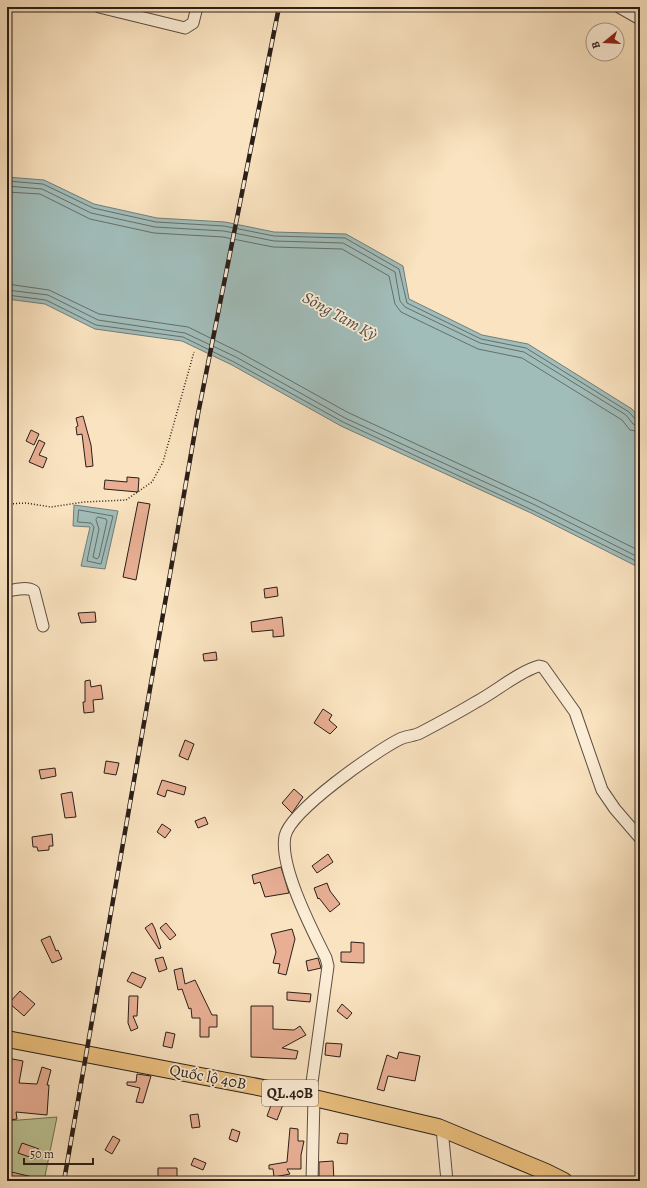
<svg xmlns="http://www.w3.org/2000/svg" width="647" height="1188" font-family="Alegreya,serif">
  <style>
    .green { fill: #bcc494; stroke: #737156 }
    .water { fill: #a1bdba; stroke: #717d79 }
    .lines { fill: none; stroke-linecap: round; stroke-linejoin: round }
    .shore { stroke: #666e69; stroke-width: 1 }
    .building { fill: #e8af94; stroke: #2a1e18 }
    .minor-casing { stroke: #5e4f42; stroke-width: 13 }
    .highway-casing { stroke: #2a1e18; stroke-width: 18 }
    .path { stroke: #2a1e18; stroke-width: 1.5; stroke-dasharray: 1 2; stroke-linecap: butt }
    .minor { stroke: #fcedd6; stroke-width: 11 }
    .highway { stroke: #edc280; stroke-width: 16 }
    .rail-casing { stroke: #2a1e18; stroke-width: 4.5 }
    .rail { stroke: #fcedd6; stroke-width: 3; stroke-dasharray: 9; stroke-linecap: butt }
    .labels { text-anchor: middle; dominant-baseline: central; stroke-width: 3.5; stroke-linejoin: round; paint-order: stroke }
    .shield { fill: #fcedd6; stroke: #695c51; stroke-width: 1 }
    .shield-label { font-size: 15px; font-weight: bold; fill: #2a1e18 }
    .street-label { font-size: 16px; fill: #2a1e18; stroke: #fcedd6 }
    .water-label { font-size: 17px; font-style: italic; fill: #4e4e49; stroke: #fcedd6 }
  </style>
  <rect width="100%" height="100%" fill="#fae3c0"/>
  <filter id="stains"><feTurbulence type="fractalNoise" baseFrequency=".005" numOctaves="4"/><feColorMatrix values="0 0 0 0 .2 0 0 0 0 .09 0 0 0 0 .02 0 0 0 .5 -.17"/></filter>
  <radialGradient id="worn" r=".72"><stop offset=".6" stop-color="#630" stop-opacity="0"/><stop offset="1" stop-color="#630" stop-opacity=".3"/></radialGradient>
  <!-- green -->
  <path class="green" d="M57,1117L44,1181H7V1121Z"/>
  <!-- water -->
  <path class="water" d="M7,177L44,180L94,204L157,218L225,222L274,232L346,234L403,266L409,299L482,335L528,344L632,409L640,419V568L531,513L341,426L232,365L182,341L95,329L45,304L7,299Z
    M74,505L118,511L105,569L81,566L90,527L73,526Z"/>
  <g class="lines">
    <!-- shore -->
    <path class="shore" d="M7,181L43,184L93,208L156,222L224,226L274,236L345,238L399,269L407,303L481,339L526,348L629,412L636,420L640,421
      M7,186L42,189L91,213L155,227L224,231L274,241L343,243L395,272L400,301L405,307L480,343L524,352L626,415L633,424L640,426
      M7,192L40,194L90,219L154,233L223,237L273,247L342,249L389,276L395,304L401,312L478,349L522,358L622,420L630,430L640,432
      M7,284L49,290L99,314L188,327L239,352L347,412L537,500L640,551
      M7,290L48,295L98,320L185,333L236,357L345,418L535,505L640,558
      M7,295L46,300L96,325L183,337L234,362L343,422L532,510L640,563
      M79,510L113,516L101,564L87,561L94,527L91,523L78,522Z
      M98,517L106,519L107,521L99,557L97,559L93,557L99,529L96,520Z"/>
  </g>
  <!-- building -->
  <path class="building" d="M83,416L91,445L93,466L86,467L82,434L77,435L76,427L78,426L76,418Z
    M31,430L39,434L34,445L26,441Z
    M39,440L45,443L39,455L47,458L43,468L29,462Z
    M127,477L139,478L138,492L104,489L105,480L127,482Z
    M138,502L150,504L136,580L123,577Z
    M277,587L278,596L265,598L264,589Z
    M95,612L96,622L81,623L78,613Z
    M282,617L284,636L273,637V630L252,632L251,622Z
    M216,652L217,660L204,661L203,654Z
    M90,680L91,687L101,685L103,699L93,700L94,712L84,713L83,702H85V681Z
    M323,709L332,715L329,720L337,727L330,734L314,723Z
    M185,740L194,744L188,760L179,756Z
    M106,761L119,763L116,775L104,773Z
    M55,768L56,776L41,779L39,770Z
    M162,780L186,787L184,795L167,790L165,797L157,794Z
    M294,789L303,797L292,813L282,803Z
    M72,792L76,817L65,818L61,794Z
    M205,817L208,824L198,828L195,821Z
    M162,824L171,830L165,838L157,832Z
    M52,834L53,846H49V850L38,851L37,847H33L32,837Z
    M328,854L333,862L317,873L312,866Z
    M281,867L289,893L265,897L260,882L254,884L252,875Z
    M327,883L330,891L340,904L330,912L319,898L318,899L314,888Z
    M152,923L155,929L161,948L159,949L145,928Z
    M166,923L176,935L170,940L160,928Z
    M292,929L295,939L286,975L278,973L280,964L273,963L276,952L271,934Z
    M50,936L56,951L58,950L62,959L52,963L41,940Z
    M351,942L364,943V963L341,962V952H351Z
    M163,957L167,969L159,972L155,959Z
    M318,958L321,968L308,971L306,961Z
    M182,968L185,984L195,980L212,1015H217V1027H209V1037H200V1018H192L191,1008L189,1009L182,989L178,990L174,970Z
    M132,972L146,978L141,988L127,981Z
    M20,991L35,1004L24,1016L9,1003Z
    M287,992L311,994L310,1002L287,1000Z
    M129,996H138L137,1016H133L138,1028L131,1031L128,1023Z
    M342,1004L352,1013L347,1019L337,1011Z
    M251,1006H273V1029L294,1030L300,1026L306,1035L282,1048L298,1051L296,1059L251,1057Z
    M166,1032L175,1034L172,1048L163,1046Z
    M326,1043L342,1044L340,1057L325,1055Z
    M399,1052L420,1056L415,1081L388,1076L384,1091L377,1089L387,1055L397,1059Z
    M7,1058L23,1061L19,1083L37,1084L42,1067L51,1070L47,1085H49L47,1115L16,1112L17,1119L9,1120L7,1102Z
    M137,1074L151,1076L143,1103L136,1102L140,1088L127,1085V1082H136Z
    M273,1100L284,1102L277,1120L267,1116Z
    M198,1114L200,1127L192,1128L190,1115Z
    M290,1128L298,1129V1141H304L301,1155V1169H287L290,1174L274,1177L273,1169H269V1165L287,1162Z
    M232,1129L240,1132L237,1142L229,1139Z
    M340,1133L348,1134L347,1144L337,1143Z
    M113,1136L120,1140L112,1154L105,1150Z
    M22,1143L39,1149L35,1159L18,1153Z
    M194,1158L206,1163L203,1170L191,1165Z
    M333,1161L334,1181H319V1162Z
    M158,1168H177V1181H158Z
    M7,1171L37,1178V1181H7Z"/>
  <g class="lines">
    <!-- minor casing -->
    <g class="minor-casing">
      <path id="minor" d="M99,7L185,28L193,23L197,7
        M619,7L640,19
        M7,591C16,590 26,586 34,591L43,626
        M310,1097L328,966L326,958C312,930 279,866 285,836C291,810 376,751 400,739C406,736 414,736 420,733C439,723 458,713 476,702C495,692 520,671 539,666L543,667L575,712L602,790L615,809L640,838
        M442,1128L447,1181
        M312,1181L314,1098"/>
    </g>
    <!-- highway casing -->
    <g class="highway-casing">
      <path id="highway" d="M7,1039L310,1097L438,1127L546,1172L564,1181"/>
    </g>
    <!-- path -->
    <path class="path" d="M7,504L26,503L51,507L84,502L126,500L152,482L163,462L194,352"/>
    <!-- minor -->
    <use href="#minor" class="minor"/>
    <!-- highway -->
    <use href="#highway" class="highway"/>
    <!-- rail casing -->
    <g class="rail-casing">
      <path id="rail" d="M64,1181L198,414L279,7"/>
    </g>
    <!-- rail -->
    <use href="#rail" class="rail"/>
  </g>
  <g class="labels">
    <!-- shield labels -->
    <rect class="shield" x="262" y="1080" width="56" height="26" rx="3"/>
    <g class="shield-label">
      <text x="290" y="1093">QL.40B</text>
    </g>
    <!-- street labels -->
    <g class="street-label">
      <text transform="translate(208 1077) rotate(11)">Quốc lộ 40B</text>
    </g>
    <!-- water labels -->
    <g class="water-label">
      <text transform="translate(340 316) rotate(29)">Sông Tam Kỳ</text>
    </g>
  </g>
  <!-- margin -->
  <rect width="647" height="1188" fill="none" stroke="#fae3c0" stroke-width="24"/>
  <rect x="8" y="8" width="631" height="1172" fill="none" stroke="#2a1e18" stroke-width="2"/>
  <rect x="12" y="12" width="623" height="1164" fill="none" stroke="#2a1e18"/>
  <!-- north arrow -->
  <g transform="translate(605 42) rotate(252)"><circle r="19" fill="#fcedd6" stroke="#a89a8a"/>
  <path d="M0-3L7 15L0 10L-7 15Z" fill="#8f2418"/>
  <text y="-6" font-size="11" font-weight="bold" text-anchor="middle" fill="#2a1e18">B</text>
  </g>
  <!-- scale -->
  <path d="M24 1158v6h69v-6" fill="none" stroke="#2a1e18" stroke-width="2"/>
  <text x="30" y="1158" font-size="12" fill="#2a1e18" stroke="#fcedd6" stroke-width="3" paint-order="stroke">50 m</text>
  <rect width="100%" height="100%" filter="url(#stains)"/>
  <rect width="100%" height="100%" fill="url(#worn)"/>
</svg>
